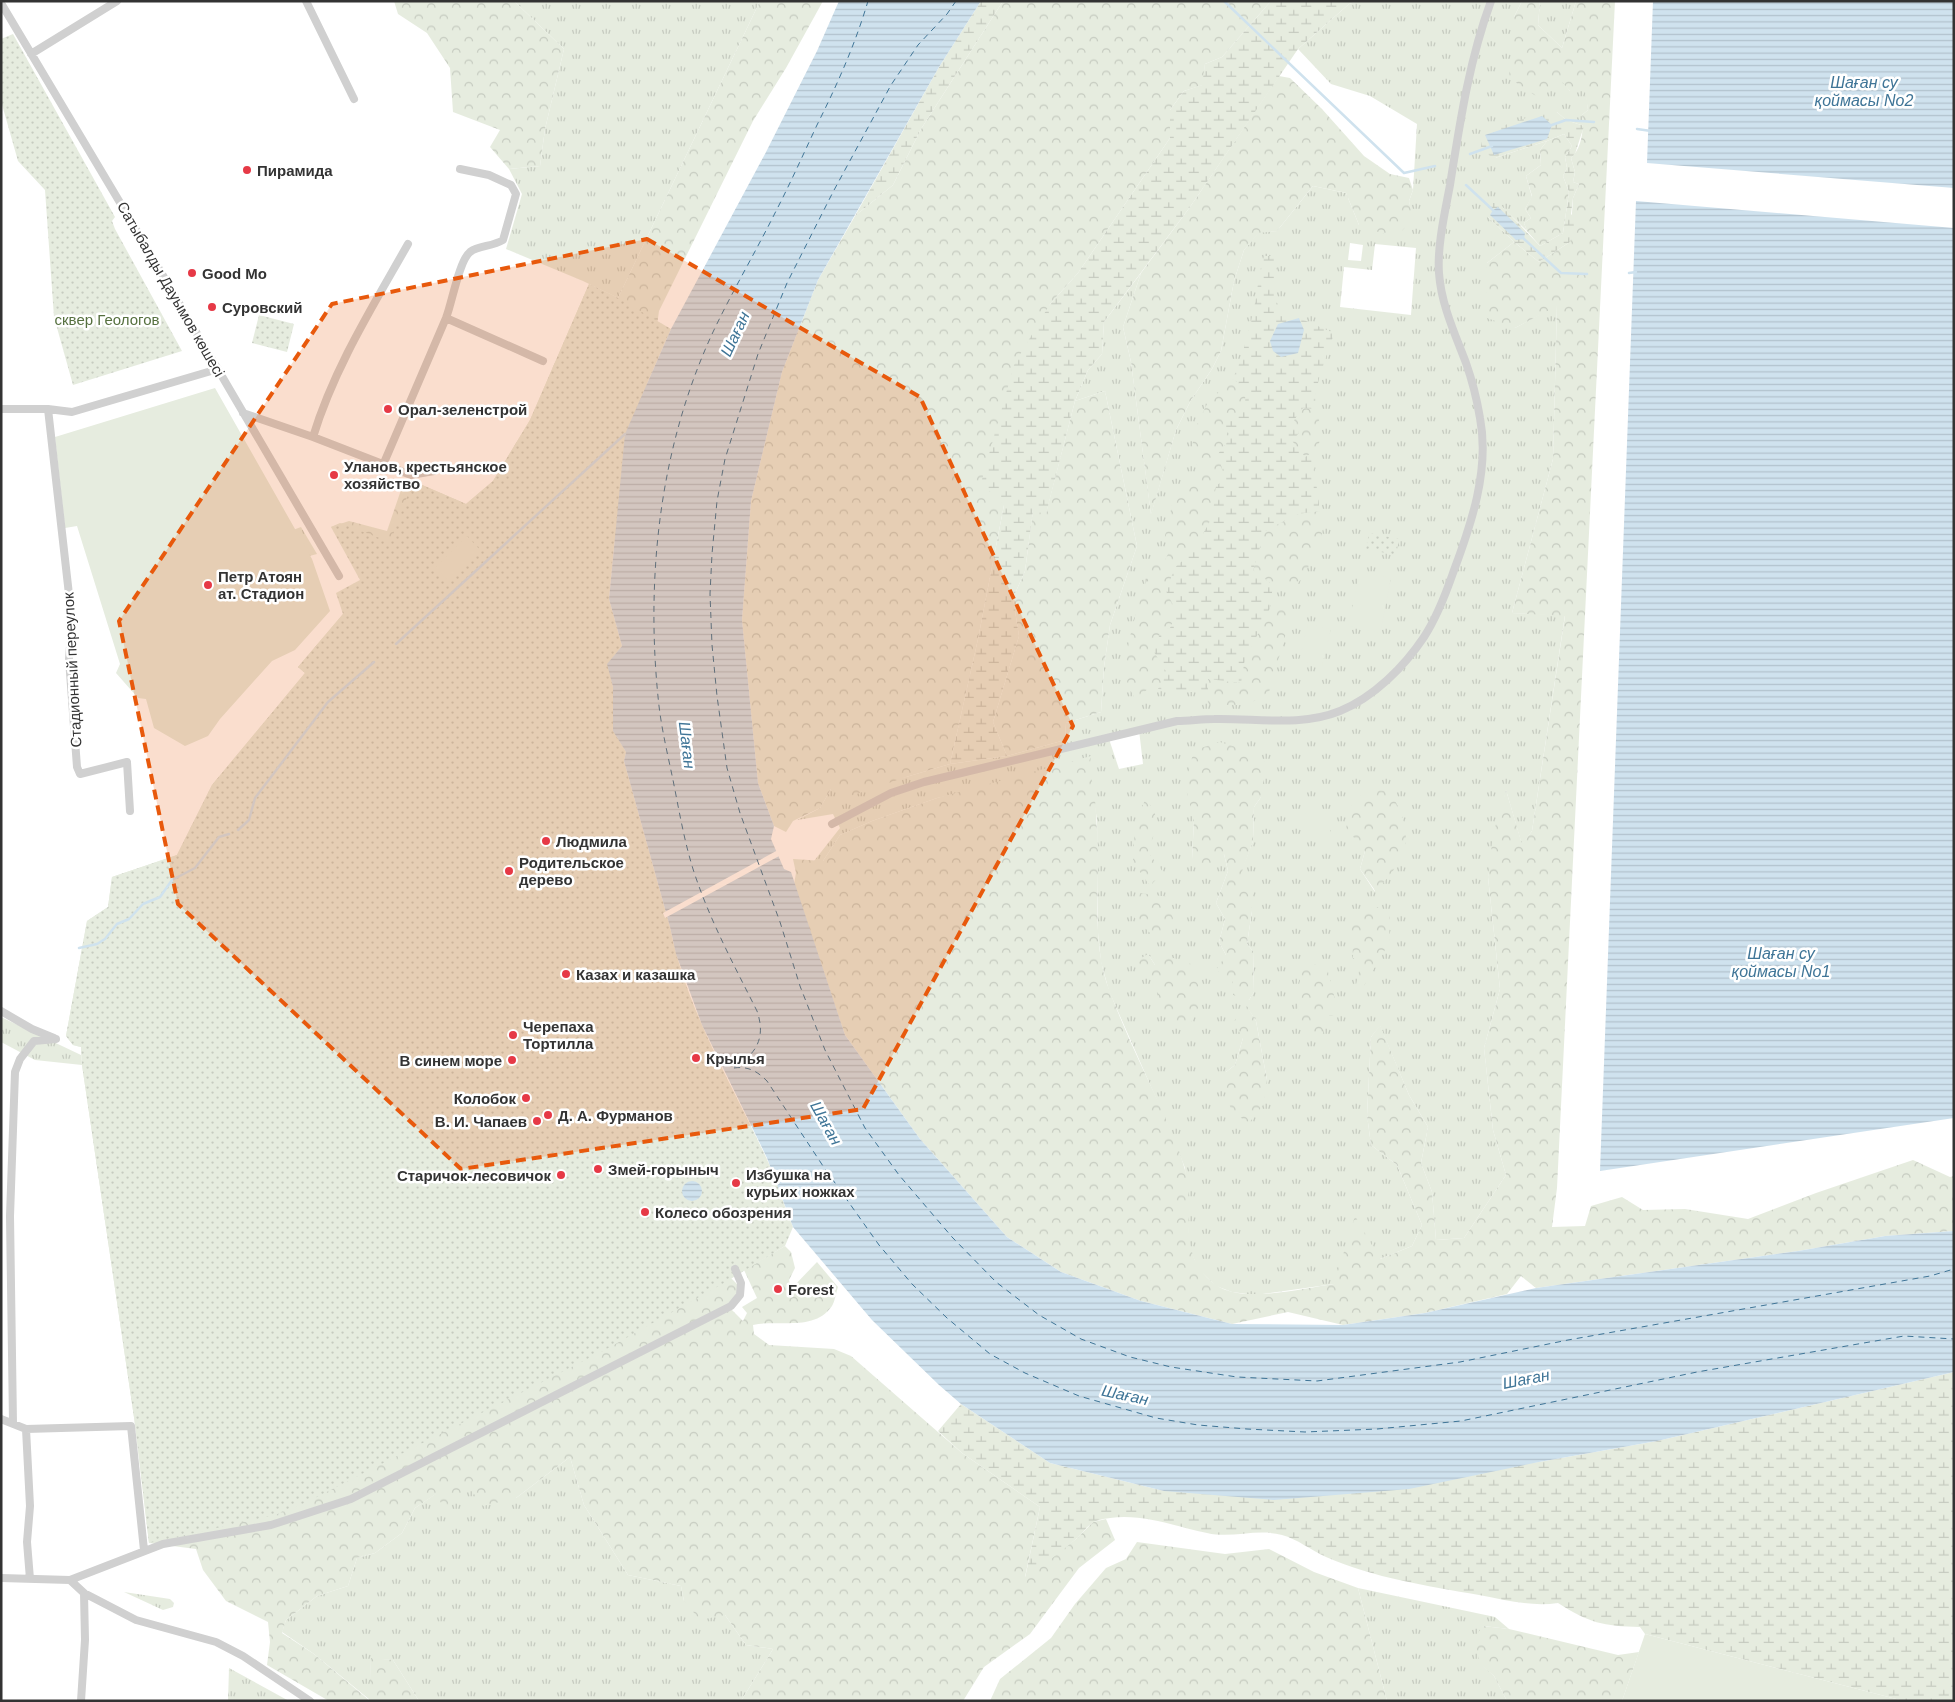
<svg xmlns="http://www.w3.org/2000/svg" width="1955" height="1702" font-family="Helvetica,sans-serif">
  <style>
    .grass { fill: url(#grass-tufts); fill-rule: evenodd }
    .forest { fill: url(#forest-crowns) }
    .wetland { fill: url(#wetland-marsh) }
    .park { fill: url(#park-dots) }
    .garden { fill: #e6ecdf }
    .water { fill: url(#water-rules) }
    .pier { fill: #fff }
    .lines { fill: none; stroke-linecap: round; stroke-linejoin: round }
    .stream { stroke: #cfe2ee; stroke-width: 2.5 }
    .ferry { stroke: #3f7597; stroke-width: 1; stroke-dasharray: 6 5; stroke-linecap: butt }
    .street { stroke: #d0d0d0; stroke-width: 8 }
    .marked { fill: #e8590c; fill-opacity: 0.2; stroke: #e8590c; stroke-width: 4; stroke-dasharray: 10 6; stroke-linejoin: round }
    .poi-dot { fill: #e63946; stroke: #fff; stroke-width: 2 }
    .labels { text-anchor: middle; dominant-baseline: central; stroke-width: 5; stroke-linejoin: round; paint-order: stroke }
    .poi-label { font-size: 15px; font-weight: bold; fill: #333; stroke: #fff; text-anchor: start }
    .street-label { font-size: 15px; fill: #333; stroke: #fff }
    .park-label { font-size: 15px; fill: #56703f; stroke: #fff }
    .water-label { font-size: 16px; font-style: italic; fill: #3f7597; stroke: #fff }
  </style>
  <defs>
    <pattern id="grass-tufts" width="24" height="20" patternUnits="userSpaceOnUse" patternTransform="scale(1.25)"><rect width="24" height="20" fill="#e6ecdf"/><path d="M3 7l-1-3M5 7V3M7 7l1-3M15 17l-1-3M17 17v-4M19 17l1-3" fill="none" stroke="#c6cbc0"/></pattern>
    <pattern id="forest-crowns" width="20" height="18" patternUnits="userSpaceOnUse" patternTransform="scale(1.25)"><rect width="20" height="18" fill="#e6ecdf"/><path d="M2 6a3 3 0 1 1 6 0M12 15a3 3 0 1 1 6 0" fill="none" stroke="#c6cbc0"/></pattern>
    <pattern id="wetland-marsh" width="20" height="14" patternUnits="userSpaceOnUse" patternTransform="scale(1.25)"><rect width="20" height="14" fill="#e6ecdf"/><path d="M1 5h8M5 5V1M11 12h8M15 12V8" fill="none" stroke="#c6cbc0"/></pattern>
    <pattern id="park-dots" width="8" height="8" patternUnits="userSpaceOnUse" patternTransform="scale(1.25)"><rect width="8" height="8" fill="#e6ecdf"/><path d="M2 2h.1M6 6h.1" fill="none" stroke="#c6cbc0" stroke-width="1.8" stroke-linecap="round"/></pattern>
    <pattern id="water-rules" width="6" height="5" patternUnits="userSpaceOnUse" patternTransform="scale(1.25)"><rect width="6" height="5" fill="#cfe2ee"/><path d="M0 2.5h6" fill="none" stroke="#b2c2cd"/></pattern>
  </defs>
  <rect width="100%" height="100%" fill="#fff"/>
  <!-- grass -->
  <path class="grass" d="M514,1H760L618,298L583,281L506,249L522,194L509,169L540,166L545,129L564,49Z
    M1358,1H1522L1514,17L1570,91H1586L1588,110L1582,115L1584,126L1566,120L1557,112L1495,158L1547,141L1540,150L1541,165L1526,176L1532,197L1525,209L1531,218L1524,223L1527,231L1499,204L1488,217L1514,242L1487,263L1515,328L1557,305L1553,459L1512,613L1565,615L1532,831L1522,845L1506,790L1488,877L1500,989L1484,1048L1493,1130L1506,1175L1464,1238L1436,1240L1432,1192L1421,1163L1428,1127L1409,1095L1380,1026L1371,1037L1367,1115L1371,1145L1397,1165L1422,1225L1412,1246L1380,1259L1334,1284L1255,1295L1232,1292L1216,1286L1198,1269L1189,1246L1185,1168L1170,1130L1109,991L1101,962L1098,933L1097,820L1089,768L937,798L872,821L840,835L823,861H814L840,828L833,814L797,820L820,808L831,789L906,777L950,764L1007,756L1065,740L1066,723L1101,712L1104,667L1110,625L1137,546L1105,391L1075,401L1088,370L1102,354L1104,322L1141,273L1123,327L1131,362L1151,514L1176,430L1191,400L1212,369L1221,351L1234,281L1244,250L1259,232L1277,231L1313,186L1346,193L1359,225L1412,219L1409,201L1413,190L1417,124L1370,96L1331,84L1298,49L1349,4ZM1350,243L1363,245L1361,261L1348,260ZM1375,244L1416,248L1411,315L1340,307L1344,267L1372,270ZM1139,730L1143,764L1119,769L1109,739ZM1261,797L1254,807L1253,841L1239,877L1252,911L1247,944L1253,951L1254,992L1249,1000L1233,982L1226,955L1219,942L1225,919L1216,903L1228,871L1224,854L1192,859L1194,820ZM1365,851L1375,892L1360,869ZM1148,954L1155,965L1187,1031L1157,978ZM1247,1007L1256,1021L1267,1080L1226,1072L1235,1065L1243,1038Z
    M1540,1H1576L1562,48L1538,25Z
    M301,527L317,554L294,560L285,533Z
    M1,1017L81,1055L82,1065L35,1060L1,1042Z
    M570,1457L584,1505L628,1575L681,1586L684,1601L725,1615L746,1645L773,1649L741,1701H419L393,1660L371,1659L370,1700L314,1654L282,1632L286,1620L317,1596L348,1586L357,1558L375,1553L402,1533L415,1508L437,1493L469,1485L516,1498Z
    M1358,1588L1495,1617L1509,1629L1483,1626L1480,1663L1494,1676L1507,1701H1387Z
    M124,1592L170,1599L174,1603L173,1607L163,1610Z
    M229,1668L289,1701H228Z"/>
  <!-- forest -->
  <path class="forest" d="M394,1H514L564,49L545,129L540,166L509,169L490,147L500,130L453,112L450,68L427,33L398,14Z
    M760,1H823L786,68L753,121L659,311L653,354L603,598L331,527L349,521L387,531L401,490L390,485L413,481L466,504L493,481L530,420L589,284L618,298Z
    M1003,1H1271L1222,57L1205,64L1203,85L1184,91L1170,110V138L1078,273L1050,304L1004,505L978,639L950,764L906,777L845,798L831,789L820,808L793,821L786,832L774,826L758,783L742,620L751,501L782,372L818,280L855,216L893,185L921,129Z
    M1522,1H1540L1538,25L1562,48L1576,1H1615L1557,1188L1552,1227L1585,1226L1591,1206L1622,1197L1643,1210L1685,1209L1748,1219L1816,1193L1913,1160L1950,1177L1954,1176V1231L1885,1236L1798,1251L1536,1288L1521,1276L1507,1294L1425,1313L1343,1325L1288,1312L1232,1324L1141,1301L1061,1272L1007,1237L920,1139L845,1035L794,884L796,873L793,859L823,861L840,835L872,821L937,798L1091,756C1089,767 1091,775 1093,786C1096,801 1096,816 1097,831C1101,884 1090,942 1110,992C1125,1032 1144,1071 1162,1110C1170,1129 1180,1150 1185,1170C1196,1211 1174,1255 1216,1285C1242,1304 1303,1288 1334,1284L1355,1216L1380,1259L1412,1246L1422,1225L1397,1165L1371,1145L1367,1115L1371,1037L1380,1025L1409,1095L1428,1127L1421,1163L1432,1192L1436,1240L1464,1238L1506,1175L1493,1130L1484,1048L1500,989L1488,877L1493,834L1506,790L1522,844L1532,831L1565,616L1512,613L1553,459L1557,306L1515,328L1487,318V263L1514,242L1539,262L1570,242L1573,198L1579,184L1573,182L1575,172L1571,158C1582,148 1584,129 1582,115L1588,110L1585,91H1570L1562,82L1539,98L1509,78L1514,17Z
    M1279,76L1290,78L1322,109L1364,156L1390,174L1409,178L1413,190L1409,201L1413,219L1395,238L1359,225L1346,193L1313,186L1277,231L1259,233L1244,250L1234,281L1221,351L1212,369L1191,400L1176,430L1151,515L1131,362L1123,327L1141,273L1190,207Z
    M1564,134L1572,146L1565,157L1567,168L1563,176L1569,192L1563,233L1540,246L1527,231L1524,223L1531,218L1525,209L1532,196L1526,176L1541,165L1540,150L1547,141Z
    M1233,379L1246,389L1245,404L1224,426L1231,437L1218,454L1225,479L1216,487L1212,518L1192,553L1175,567L1177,613L1170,628L1167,673L1154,698L1148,689L1135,699C1132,693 1128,686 1127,681C1121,650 1143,592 1153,562L1165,560L1172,546L1164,540L1173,501L1203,470L1191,460L1194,431L1208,402Z
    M1105,391L1137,546L1110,625L1104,667L1101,712L1066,723L1065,740L1007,756L993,722L1019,636L1013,598L1025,571L1033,510L1046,513L1075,401Z
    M1303,408L1315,409C1323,425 1321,442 1315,458L1310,454L1305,457L1292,441L1299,433L1294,420Z
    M1319,511C1321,514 1323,518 1323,522C1325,538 1306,574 1296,586L1273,585L1253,570L1265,531L1297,514Z
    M1270,608L1293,609L1269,692L1247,705H1208L1207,679L1241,683L1244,663Z
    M343,614L713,1281L731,1278L737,1284V1295L728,1306L743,1321L747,1313L742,1307L757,1298L744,1270L785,1246L791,1252L795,1268L789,1280L791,1289L817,1262L838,1287C836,1293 835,1301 832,1306C814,1332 779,1319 753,1325L754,1334L769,1345L834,1349L851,1356L962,1453L1040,1507L1025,1577L1076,1539L1093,1522L1106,1519L1115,1540L1079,1568L1030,1634L984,1667L963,1701H741L773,1649L746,1645L725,1615L700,1620L684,1601L681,1586L628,1575L584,1505L570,1457L516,1498L483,1506L468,1486L445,1510L436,1494L415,1508L402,1533L375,1553L357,1558L348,1586L317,1596L286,1620L282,1633L314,1654L369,1700L371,1658L393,1660L419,1701H329L267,1665L270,1642L268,1622L226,1601L203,1570L196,1549L149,1543L135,1424L82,1065L81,1047L73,1045L66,1036L87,921L108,907L112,877L177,855L212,785L305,673L298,667Z
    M1220,742L1252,752L1266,763L1261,797L1254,807L1253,841L1240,877L1252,886V911L1247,944L1253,951L1254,992L1249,1000L1233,995V982L1216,970L1226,955L1219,942L1225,919L1216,903L1228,871L1224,854L1207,869L1192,859L1194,820L1185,785L1194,750Z
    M1369,790L1389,791C1401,809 1411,831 1403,854C1400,864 1383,883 1376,892L1360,869L1365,851L1346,828L1353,801Z
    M1145,800L1154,809L1157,825L1148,852L1163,872L1150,886L1133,862L1135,824Z
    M1140,893L1168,897L1173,919L1159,942L1134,917Z
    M1373,905L1390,913L1389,943L1362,989L1356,985L1361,962L1353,958L1351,915Z
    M1148,954L1155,965L1170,957L1197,966L1199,1006L1187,1031L1158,1008L1157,978L1144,975L1138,960Z
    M1305,964H1315L1327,968L1339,1015L1324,1016L1323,1036L1313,1037C1309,1033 1304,1029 1302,1024C1294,1006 1298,982 1305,964Z
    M1247,1006L1256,1021L1267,1080L1263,1105L1249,1123L1232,1112L1227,1097L1226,1072L1235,1065L1243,1038L1233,1022Z
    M1137,1542L1225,1554L1269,1549L1314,1572L1358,1588L1387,1701H990L1000,1679L1051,1638L1075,1604L1106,1568L1126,1559Z
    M1483,1626L1509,1629L1618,1655L1639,1652L1622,1701H1507L1494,1676L1480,1664L1474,1638Z"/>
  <!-- wetland -->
  <path class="wetland" d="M981,1H1003L921,129L893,185L855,216L939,67Z
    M1271,1H1358L1349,4L1298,49L1190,207L1104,322L1102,354L1088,370L1075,401L1046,514L1033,511L1025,571L1013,598L1019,636L993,722L1007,756L950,764L978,639L1004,505L981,483L1014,365L1050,304L1078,273L1170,138V110L1184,91L1202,85L1205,64L1222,57Z
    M1557,112L1566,120L1584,126L1575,154L1571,158L1575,172L1573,182L1579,184L1573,198L1571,214L1576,220L1570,242L1539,262L1514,242L1488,217L1483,203H1499L1540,246L1563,233L1569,192L1563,176L1567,168L1565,157L1572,146L1564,134L1547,141L1495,158L1480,151L1484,132L1541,113Z
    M1264,256H1275C1280,272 1271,298 1280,308C1284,313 1293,315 1298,318L1291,319L1304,330L1299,318L1334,333C1327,359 1314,382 1315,409L1303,408L1294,420L1299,433L1292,441L1305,457L1310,454L1315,458C1312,476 1320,493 1319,511L1297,514L1265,531L1253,570L1273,585L1270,608L1244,663L1241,683L1208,679V692H1187L1158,689L1167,673L1154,652L1161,630L1170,628L1177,613L1166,591L1175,567L1192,553L1212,518L1216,486L1225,479L1218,454L1231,437L1224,426L1245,404L1246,389L1233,379C1243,355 1250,328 1255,303C1258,287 1259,272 1264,256Z
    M1954,1372V1701H1904L1645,1634L1640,1627C1603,1626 1589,1623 1558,1603C1531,1607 1506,1600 1479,1595C1428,1586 1374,1578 1326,1557C1311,1550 1297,1539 1282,1535C1257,1528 1232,1539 1207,1533C1169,1525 1134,1510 1096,1521C1088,1524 1082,1534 1076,1539C1060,1553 1042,1565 1025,1578L1040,1507L962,1453L938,1431L961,1404L1050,1463L1164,1491L1539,1462L1657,1441Z"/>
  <!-- park -->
  <path class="park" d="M13,34L115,217L112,221L115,229L182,351L73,385L54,317L45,190L18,161L1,101V39Z
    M589,284L618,298L671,329L625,434L609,599L622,646L608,664L613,687V730L626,752L624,761L670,927C686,1008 730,1081 765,1155C776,1178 783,1203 793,1227L785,1246L724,1283L603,1351L307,1502L275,1515L149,1543L135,1424L82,1065L81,1047L73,1045L66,1036L87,921L108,907L112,877L177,855L212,785L305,673L298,667L343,614L336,593L360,580L331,527L340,523L390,542L413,481L466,504L493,481L530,420Z
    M259,315L294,324L287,352L252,343Z
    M1369,533L1399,539L1396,555L1366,549Z"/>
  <!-- garden -->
  <path class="garden" d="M215,388L312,559L330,611L295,650L272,661L220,719L208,736L185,746L154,728L146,699L138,698L116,673L120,664L77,526L65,528L55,437Z
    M467,536L481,551L450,582L435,568Z
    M1360,572L1391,578L1380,633L1348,626Z
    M1308,624L1331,629L1322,666L1299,661Z
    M1330,813V837H1301V814Z
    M1645,1634L1904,1701H1622Z"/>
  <!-- water -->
  <path class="water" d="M839,1H981L939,67L818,280L782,372L751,501L742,620L758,783L774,826L771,839L784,869L791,872L845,1035L920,1139L1007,1237L1061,1272L1141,1301L1232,1324L1343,1325L1425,1313L1536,1288L1798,1251L1885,1236L1954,1231V1372L1657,1441L1539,1462L1409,1489L1274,1500L1164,1491L1050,1463L961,1404L939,1385L872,1320L793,1227L767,1158L702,1025L676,954L670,927L624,761L626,752L613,731V687L607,664L622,646L609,599L625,434L671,329L765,154L817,51Z
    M1653,1H1954V188L1647,163Z
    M1542,116L1552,125L1547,139L1494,155L1485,135Z
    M1636,201L1954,228V1118L1600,1171Z
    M1498,207L1525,233L1524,239L1516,240L1490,215L1493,210Z
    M1299,318L1304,330L1298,353L1281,357L1273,351L1270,341L1278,324Z
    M682 1191a10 10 0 1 1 20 0a10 10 0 1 1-20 0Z"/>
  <!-- pier -->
  <path class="pier" d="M778,850L781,855L665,918L663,913Z"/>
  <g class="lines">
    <!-- stream -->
    <path class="stream" d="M1224,1L1404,173L1435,166
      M1549,126L1566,120L1594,122
      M1637,129L1651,131
      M1470,154L1492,146
      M1466,185L1495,212
      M1523,238L1561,273L1587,274
      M1629,273L1636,272
      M396,644L625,434
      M238,830L249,820L255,798L328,702L374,662
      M79,948L97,944L105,939L117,924L129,919L143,904L160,897L172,880L195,868L219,837L229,834"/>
    <!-- ferry -->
    <path class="ferry" d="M956,1L947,14L918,45L891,85L833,192L787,283L758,354L725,459L717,501L712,554L710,594L712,645L717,696L727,768L740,813L780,922L800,986L825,1050L865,1128L899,1175L952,1237L996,1282L1039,1315L1081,1339L1130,1357L1171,1367L1237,1377L1317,1381L1460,1362L1568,1340L1930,1276L1954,1269
      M734,1067C757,1054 766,1037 757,1011C734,965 709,919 693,869C684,840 679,810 673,780C668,756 662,731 659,706C645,580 659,448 713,332C732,292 755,253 775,213C790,184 803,155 817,125C837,85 855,45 868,1
      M734,1068C748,1066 757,1071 767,1081L823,1166L879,1245L912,1284L947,1318L990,1354L1025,1373L1079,1396L1156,1418L1198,1425L1247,1429L1305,1432L1377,1429L1461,1421L1697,1372L1904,1336L1954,1339"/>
    <!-- street -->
    <path class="street" d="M306,1L354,99
      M1,3L131,221L339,576
      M31,54L117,1
      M446,318L543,361
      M1,409H48L72,412L218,369
      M48,409L72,621L69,659L77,767L80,774L127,762L130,811
      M243,413L313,437L411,475L434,471
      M313,437C334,368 373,306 408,244
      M383,465L446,318C452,303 459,261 470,252C479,245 492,247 503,240L516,194L511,185L489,175L460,169
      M832,824L891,793L924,782L1177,721C1189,721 1202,719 1214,719C1256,718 1301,727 1340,711C1374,697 1404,667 1424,637C1437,617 1445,596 1453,573C1471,525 1490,470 1480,418C1477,400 1472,380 1466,363C1455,334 1441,304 1439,273C1437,246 1445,212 1450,185C1460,122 1469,61 1491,1
      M1,1011L32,1029L54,1038
      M1,1419L26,1429L131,1426L144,1550
      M13,1423L10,1216L15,1072L20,1059L34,1041L56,1039
      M26,1429L30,1506L27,1542L30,1579
      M1,1578L70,1580L163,1544L271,1525L351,1499L731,1306L740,1295L741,1283L735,1269
      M70,1580L84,1593L136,1620L216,1642L243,1656L310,1701
      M81,1701L85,1640L84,1593"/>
  </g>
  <!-- marked area -->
  <path class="marked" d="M647,239L920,397L1073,726L863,1109L461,1169L178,904L119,621L332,304Z"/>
  <!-- markers -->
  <g class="poi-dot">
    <circle cx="247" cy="170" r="5"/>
    <circle cx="192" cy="273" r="5"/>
    <circle cx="212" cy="307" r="5"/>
    <circle cx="388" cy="409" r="5"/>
    <circle cx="334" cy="475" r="5"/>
    <circle cx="208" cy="585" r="5"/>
    <circle cx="546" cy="841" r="5"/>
    <circle cx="509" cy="871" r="5"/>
    <circle cx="566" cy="974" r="5"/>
    <circle cx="513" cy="1035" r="5"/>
    <circle cx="696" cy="1058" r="5"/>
    <circle cx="512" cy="1060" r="5"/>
    <circle cx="526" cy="1098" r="5"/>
    <circle cx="548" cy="1115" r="5"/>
    <circle cx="537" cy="1121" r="5"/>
    <circle cx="598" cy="1169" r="5"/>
    <circle cx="561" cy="1175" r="5"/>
    <circle cx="736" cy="1183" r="5"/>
    <circle cx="645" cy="1212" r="5"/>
    <circle cx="778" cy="1289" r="5"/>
  </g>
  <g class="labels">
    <!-- poi labels -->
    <g class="poi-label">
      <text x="257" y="170">Пирамида</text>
      <text x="202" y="273">Good Mo</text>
      <text x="222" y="307">Суровский</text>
      <text x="398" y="409">Орал-зеленстрой</text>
      <text x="344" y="466">Уланов, крестьянское<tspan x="344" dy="17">хозяйство</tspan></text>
      <text x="218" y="576">Петр Атоян<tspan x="218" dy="17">ат. Стадион</tspan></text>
      <text x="556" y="841">Людмила</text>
      <text x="519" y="862">Родительское<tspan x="519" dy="17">дерево</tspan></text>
      <text x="576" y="974">Казах и казашка</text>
      <text x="523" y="1026">Черепаха<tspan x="523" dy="17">Тортилла</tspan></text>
      <text x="706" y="1058">Крылья</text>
      <text x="502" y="1060" text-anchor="end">В синем море</text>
      <text x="516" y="1098" text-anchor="end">Колобок</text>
      <text x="558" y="1115">Д. А. Фурманов</text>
      <text x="527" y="1121" text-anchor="end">В. И. Чапаев</text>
      <text x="608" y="1169">Змей-горыныч</text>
      <text x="746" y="1174">Избушка на<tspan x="746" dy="17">курьих ножках</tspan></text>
      <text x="551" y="1175" text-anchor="end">Старичок-лесовичок</text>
      <text x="655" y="1212">Колесо обозрения</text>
      <text x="788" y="1289">Forest</text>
    </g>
    <!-- street labels -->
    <g class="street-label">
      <text transform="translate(171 289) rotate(60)">Сатыбалды Дауымов көшесі</text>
      <text transform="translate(72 670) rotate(-93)">Стадионный переулок</text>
    </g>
    <!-- park labels -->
    <g class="park-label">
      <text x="107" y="319">сквер Геологов</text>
    </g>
    <!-- water labels -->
    <g class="water-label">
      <text x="1864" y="82">Шаған су<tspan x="1864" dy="18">қоймасы No2</tspan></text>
      <text transform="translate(735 334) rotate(-65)">Шаған</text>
      <text transform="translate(687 745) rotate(83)">Шаған</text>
      <text x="1781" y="953">Шаған су<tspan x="1781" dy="18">қоймасы No1</tspan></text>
      <text transform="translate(826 1123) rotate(61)">Шаған</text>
      <text transform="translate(1526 1379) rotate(-11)">Шаған</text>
      <text transform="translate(1125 1395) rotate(12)">Шаған</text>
    </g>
  </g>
  <!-- border -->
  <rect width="1955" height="1702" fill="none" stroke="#333333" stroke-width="5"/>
</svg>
